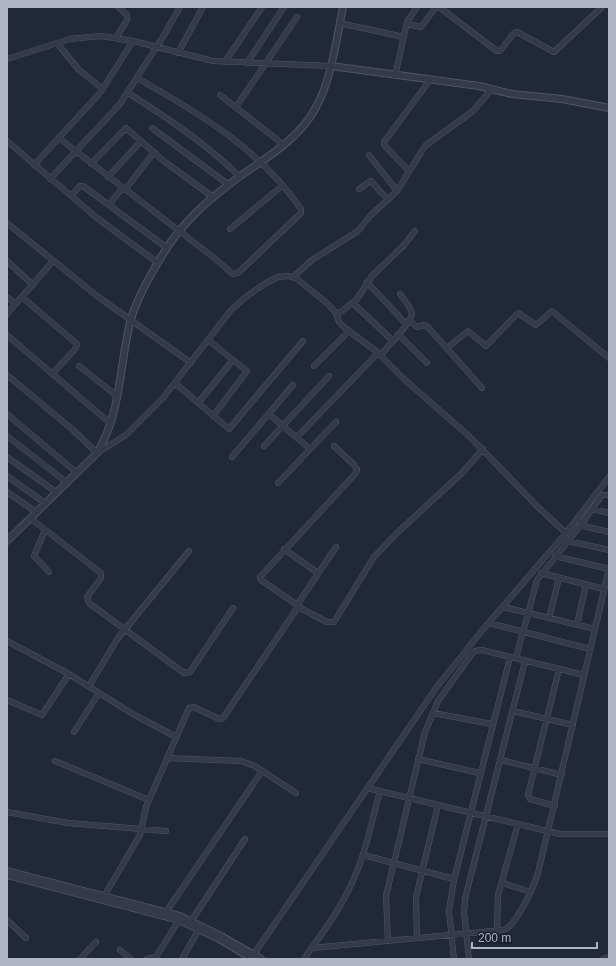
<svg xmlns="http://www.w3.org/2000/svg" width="616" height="966" font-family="Arial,sans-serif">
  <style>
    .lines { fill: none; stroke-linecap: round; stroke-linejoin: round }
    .minor-casing { stroke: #4f5564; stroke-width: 6 }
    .tertiary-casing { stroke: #4f5564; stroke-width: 8 }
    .minor { stroke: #343a49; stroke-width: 5 }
    .tertiary { stroke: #343a49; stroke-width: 6 }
  </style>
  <rect width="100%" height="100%" fill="#212839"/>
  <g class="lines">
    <!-- minor casing -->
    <g class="minor-casing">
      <path id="minor" d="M439,7L497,51H500L514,33L517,32L554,52L602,7
        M339,23L404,37
        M407,24L421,27L436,7
        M116,38L127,20V15L118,7
        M57,43L79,70L103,89
        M178,53L203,7
        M7,59L70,39L101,36L133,41L213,61L331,66
        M225,62L262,7
        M247,63L284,7
        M395,76L407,22L417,7
        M128,93C165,116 209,146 240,177
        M220,95L284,145
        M236,107L297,17
        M152,128L229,185
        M59,138L213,257L233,274L238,273L301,213V209C260,149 199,113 137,78
        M7,141L97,218L158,263
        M369,155L397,191
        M91,164L126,128L165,162L213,197
        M34,165L100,93L133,41
        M409,171L384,145V142L430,80
        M108,177L141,141
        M50,179L120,104L164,35L180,7
        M359,189L371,181L388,200
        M125,190L154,152
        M71,196L80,186H83L167,248
        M109,205L122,188
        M7,223L97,296L191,363
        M230,229L282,186
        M7,261L33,285
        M293,277L312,260L358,231L370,216L397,191L425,146L473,111L492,89
        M367,282L406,324
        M7,297L16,304
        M22,297L77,344L76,348L53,373
        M353,303L393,341
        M7,314L53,261
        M337,315L357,299L372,276L404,245L415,231
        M409,320L417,327L424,325L427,326L482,388
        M398,334L427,363
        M7,335L111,424
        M208,340L247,371L213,416
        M447,348L468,331L486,346L518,313L536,325L552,311L609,358
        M381,355C387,347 411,323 412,314C412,308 403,299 400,294
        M79,366L117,396
        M314,366L349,331
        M7,375L73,430L97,453L126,435L163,398L231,310L247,296L266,283L278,277L289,276L297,279L328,304L336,313L339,322L345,328L376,351L405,380L469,436L539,508L566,533
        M175,383L229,429L303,341
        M198,403L233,360
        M7,414L77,473
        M269,414L310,449
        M7,436L66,482
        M297,437L378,353
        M264,446L329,376
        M7,457L56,492
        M232,457L293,385
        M7,476L45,503
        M278,483L336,422
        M7,492L36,512
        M592,509L609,513
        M30,518L101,573V578L87,597L89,603L184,673L190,672L233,608
        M579,525L609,532
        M45,530L34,556L49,572
        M568,541L609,550
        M284,549L318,573
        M555,556L609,569
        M541,573L604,589
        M297,605L336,547
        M300,607L261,580L260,577L356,473L357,469L354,465L334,446
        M503,607L595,629
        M549,618L559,578
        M489,623L590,649
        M577,625L586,584
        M7,641L69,674L131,713L176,737
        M516,658L537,580L581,525L602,495H609
        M89,686L118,638L189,551
        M7,700L42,715L69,674
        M513,711L573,725
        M433,713L492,724
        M74,732L99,693
        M167,758L241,761L255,766L296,793
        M418,759L479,773
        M501,760L562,775
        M55,761L149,800
        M371,789L560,834H609
        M555,806L530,799L528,795L559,669
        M7,812L68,823L166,831
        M363,855L454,879
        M502,883L531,892
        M103,898L140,835L146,807L189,708L194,707L219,719L223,718L298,607L327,622H334L374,557L397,533L462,473L483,449
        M166,912L262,771
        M7,920L26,938
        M190,923L245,839
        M497,930L498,895L518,824
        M417,938L416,897L438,805
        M388,941L386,896L425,732L438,701L471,655L475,651L482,650L584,675
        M312,948L503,930C516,927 534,886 538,873L609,569
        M120,950L131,959
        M254,954L436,688L480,633L566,533L609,477
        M80,959L96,942
        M147,959L156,957L179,920
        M182,959L199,929
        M304,959C320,936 338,913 350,887C365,857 371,823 380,791
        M454,959L449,911L454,880L510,657
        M469,959L464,912L465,899L525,661
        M603,959L609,957"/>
    </g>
    <!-- tertiary casing -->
    <g class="tertiary-casing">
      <path id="tertiary" d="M331,66L479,86L512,94L562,99L609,108
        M7,541L97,453C122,412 119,364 131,319C138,296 151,274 163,254C182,222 210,198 239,177C267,157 298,140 315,109C332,79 336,41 343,7
        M7,871L180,916L221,936L261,959
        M7,875L179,920L219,939L253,959"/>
    </g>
    <!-- minor -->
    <use href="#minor" class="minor"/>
    <!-- tertiary -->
    <use href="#tertiary" class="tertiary"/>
  </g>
  <!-- border -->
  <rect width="616" height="966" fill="none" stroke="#afb5c6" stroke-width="16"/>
  <!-- scale -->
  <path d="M472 942v6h125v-6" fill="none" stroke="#afb5c6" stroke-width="2"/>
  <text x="478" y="942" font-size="12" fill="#afb5c6" stroke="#1a1f2e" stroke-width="3" paint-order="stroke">200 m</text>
</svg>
